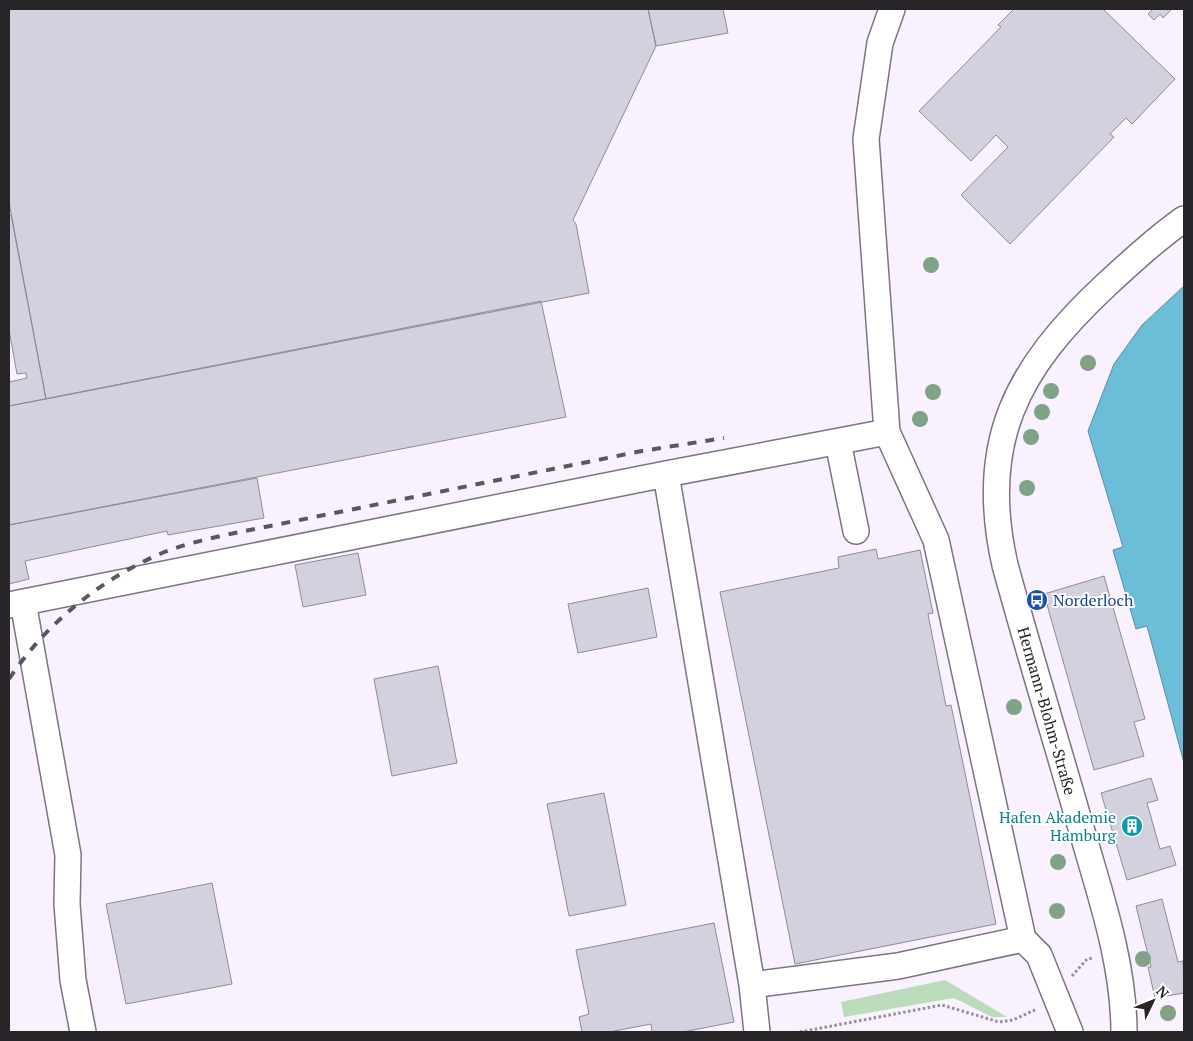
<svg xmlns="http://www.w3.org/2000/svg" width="1193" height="1041" font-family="'PT Serif',serif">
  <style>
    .green { fill: #bbdbba }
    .water { fill: #6cbdd8; stroke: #588fa4 }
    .building { fill: #d4d1df; stroke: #8e8a98 }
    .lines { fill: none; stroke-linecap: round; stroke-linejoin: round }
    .minor-casing { stroke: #7c7480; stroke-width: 28 }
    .path { stroke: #938d96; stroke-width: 3; stroke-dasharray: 2.5 2.5; stroke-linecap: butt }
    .minor { stroke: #fff; stroke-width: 25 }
    .rail { stroke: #5c575e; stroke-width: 4; stroke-dasharray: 9 9; stroke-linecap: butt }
    .tree { fill: #80a286 }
    .labels { text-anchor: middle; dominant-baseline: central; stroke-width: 4; stroke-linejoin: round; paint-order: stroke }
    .transit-label { font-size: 16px; fill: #164399; stroke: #fff; text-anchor: start }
    .street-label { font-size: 16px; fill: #28252a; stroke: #fff }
    .culture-label { font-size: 16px; fill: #0d838f; stroke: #fff; text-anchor: end }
  </style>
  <rect width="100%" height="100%" fill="#faf1fe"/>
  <!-- green -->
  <path class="green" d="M945,980L1007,1017H992L954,998L844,1017L841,1002Z"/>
  <!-- water -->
  <path class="water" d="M1184,286V763L1147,626L1136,629L1113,550L1123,547L1088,431L1114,364L1142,325Z"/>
  <!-- building -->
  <path class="building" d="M9,9H648L656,46L573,220L576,224L589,293L46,399L9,202Z
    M648,9H723L728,33L656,46Z
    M1014,9H1103L1175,79L1132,124L1126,118L1110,134L1114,137L1010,244L961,195L1008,147L996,135L971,161L919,111L1001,27L998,25Z
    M1153,9H1172L1163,18L1160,14L1154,20L1148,14Z
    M9,215H11L46,399L9,406V382L27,378L26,373L17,374L9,330Z
    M541,301L566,417L9,525V406Z
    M257,478L264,518L168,535L167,531L25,561L29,579L9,584V525Z
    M876,549L878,559L920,550L933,613L928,614L946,706L951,705L996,924L795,964L720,592L839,568L838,557Z
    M358,553L366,595L303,607L295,565Z
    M1104,576L1145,719L1134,722L1144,756L1094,770L1044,594Z
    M648,588L657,637L578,653L568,604Z
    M438,666L457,763L392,776L374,679Z
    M1151,778L1158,800L1147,803L1160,849L1170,846L1176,865L1127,880L1101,793Z
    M604,793L626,905L569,916L547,804Z
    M212,883L232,984L126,1004L106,904Z
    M1162,899L1178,962L1183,961L1184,993L1155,998L1148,967H1151L1136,906Z
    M714,923L734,1022L683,1032H652L651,1024L609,1032H582L579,1017L589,1014L576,950Z"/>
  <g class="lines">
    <!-- minor casing -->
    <g class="minor-casing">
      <path id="minor" d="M892,9L880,43L866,139L887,432L936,540L1023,939L1039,955L1070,1032
        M838,442L856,531
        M666,474L752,985L757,1032
        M23,602L68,855L67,904L73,980L83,1032
        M9,605L666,474L887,432
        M752,985L898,966L1023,939
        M1124,1032C1124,963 1100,894 1081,828C1056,740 1029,653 1005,565C977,442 1017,368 1106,285C1131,262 1156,239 1184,219"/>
    </g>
    <!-- path -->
    <path class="path" d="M1072,976L1087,959L1093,958
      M800,1032L942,1005L999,1022L1013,1020L1037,1009"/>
    <!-- minor -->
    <use href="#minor" class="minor"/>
    <!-- rail -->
    <path class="rail" d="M9,679C47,622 103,577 167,551C192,542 219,536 245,531L642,451L724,438"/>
  </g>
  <!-- trees -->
  <g class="tree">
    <circle cx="931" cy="265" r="8"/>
    <circle cx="1088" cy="363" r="8"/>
    <circle cx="1051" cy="391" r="8"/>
    <circle cx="933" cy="392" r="8"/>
    <circle cx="1042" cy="412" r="8"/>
    <circle cx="920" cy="419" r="8"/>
    <circle cx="1031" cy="437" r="8"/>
    <circle cx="1027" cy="488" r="8"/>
    <circle cx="1014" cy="707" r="8"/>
    <circle cx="1058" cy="862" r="8"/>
    <circle cx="1057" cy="911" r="8"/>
    <circle cx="1143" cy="959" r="8"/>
    <circle cx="1168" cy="1013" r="8"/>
  </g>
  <!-- icons -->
  <defs>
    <g id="bus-disc" transform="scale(1.125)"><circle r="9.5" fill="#1a4fb4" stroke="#fff"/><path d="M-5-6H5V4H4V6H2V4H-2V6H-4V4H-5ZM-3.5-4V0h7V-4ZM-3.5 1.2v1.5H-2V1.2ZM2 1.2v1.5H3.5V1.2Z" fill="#fff"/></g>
    <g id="building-disc" transform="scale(1.125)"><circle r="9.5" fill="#0f9aa8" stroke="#fff"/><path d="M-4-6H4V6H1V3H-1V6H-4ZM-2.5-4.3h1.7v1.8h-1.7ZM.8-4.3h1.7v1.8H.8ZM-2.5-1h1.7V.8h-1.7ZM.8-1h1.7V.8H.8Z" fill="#fff"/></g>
  </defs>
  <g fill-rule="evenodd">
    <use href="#bus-disc" x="1037" y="600"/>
    <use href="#building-disc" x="1132" y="826"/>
  </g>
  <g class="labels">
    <!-- transit labels -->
    <g class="transit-label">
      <text x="1053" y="600">Norderloch</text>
    </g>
    <!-- street labels -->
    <g class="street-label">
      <text transform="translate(1047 711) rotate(74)">Hermann-Blohm-Straße</text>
    </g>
    <!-- culture labels -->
    <g class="culture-label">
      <text x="1116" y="817">Hafen Akademie<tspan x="1116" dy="18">Hamburg</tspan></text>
    </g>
  </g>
  <!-- border -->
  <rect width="1193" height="1041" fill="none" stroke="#28252a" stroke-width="20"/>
  <!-- north arrow -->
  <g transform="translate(1153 1001) rotate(47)" stroke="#ffffff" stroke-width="4" paint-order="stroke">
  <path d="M0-4L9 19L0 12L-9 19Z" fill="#28252a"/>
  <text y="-8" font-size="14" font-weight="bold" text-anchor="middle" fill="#28252a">N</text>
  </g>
</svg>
